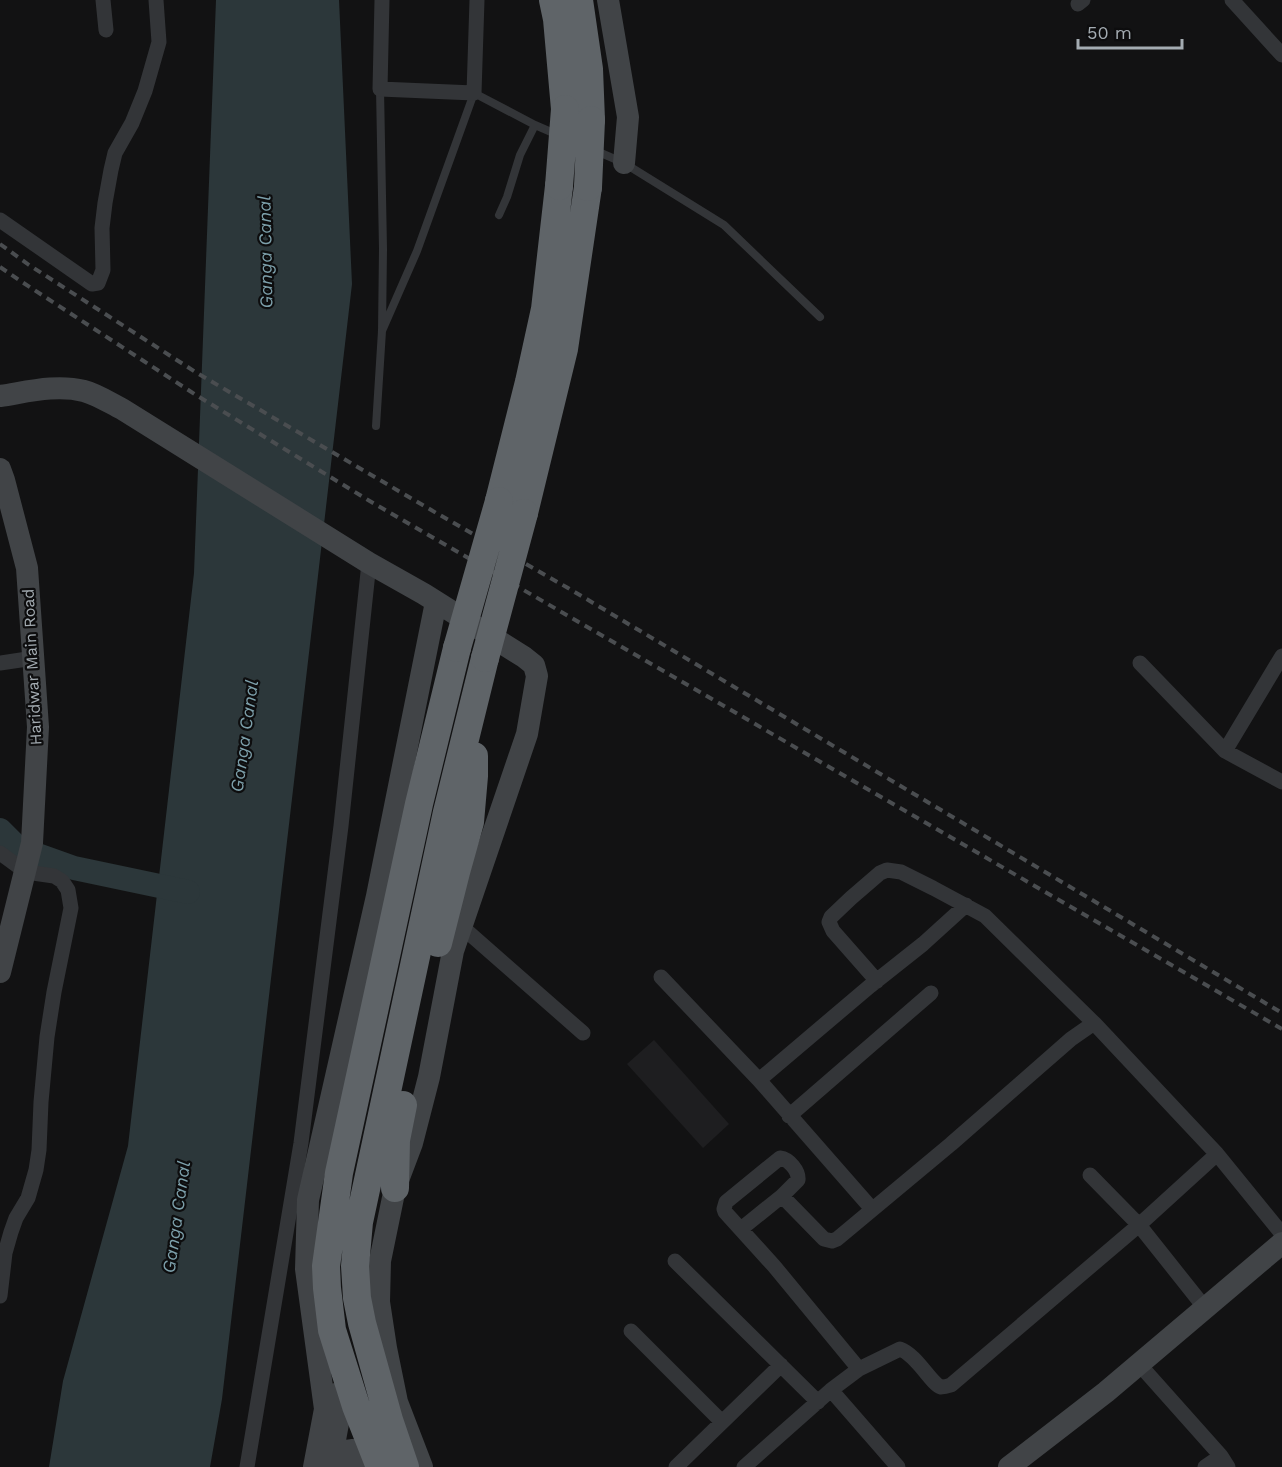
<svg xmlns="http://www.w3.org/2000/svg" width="1282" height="1467" font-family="'Work Sans',sans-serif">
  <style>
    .built { fill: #1e1e20 }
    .water { fill: #2c373a }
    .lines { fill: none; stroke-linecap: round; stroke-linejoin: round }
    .river { stroke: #2c373a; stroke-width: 24 }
    .lane { stroke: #333538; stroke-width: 8 }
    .street { stroke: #333538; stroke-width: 15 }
    .secondary { stroke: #414447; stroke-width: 22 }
    .highway { stroke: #5f6468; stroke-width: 28 }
    .rail { stroke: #4a4d50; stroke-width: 4; stroke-dasharray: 8 6; stroke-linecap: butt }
    .highway-bridge { stroke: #5f6468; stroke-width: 28 }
    .labels { text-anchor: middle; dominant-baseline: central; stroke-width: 4.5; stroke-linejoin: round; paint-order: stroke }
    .street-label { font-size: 16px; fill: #a4acb2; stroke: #0d0d0e }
    .water-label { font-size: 18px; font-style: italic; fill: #7da0ab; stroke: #0d0d0e }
  </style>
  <rect width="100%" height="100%" fill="#121213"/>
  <!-- built -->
  <path class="built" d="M654,1040L729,1124L703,1148L627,1064Z"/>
  <!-- water -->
  <path class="water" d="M216,0H339L352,284L222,1399L210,1467H49L63,1381L128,1146L194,573Z"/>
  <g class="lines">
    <!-- river -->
    <path class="river" d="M0,830L18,848L74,868L188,892"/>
    <!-- lane -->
    <path class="lane" d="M594,150L624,163L724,225L820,317
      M499,215L507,197L520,155L535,125
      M382,331L417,251L474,93L535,125L558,135
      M376,426L382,331L383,249L380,89"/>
    <!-- street -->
    <path class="street" d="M103,0L106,30
      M382,0L380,89L474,93L477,0
      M1232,0L1282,55
      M1078,4L1083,0
      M0,220L92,284L98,283L103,270L102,228L105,203L111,170L115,153L132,123L145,91L159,42L156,0
      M0,663L34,658
      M1140,663L1225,751L1282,782
      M1225,751L1282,656
      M0,853L26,872L54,876L62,881L68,890L71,908L54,992L47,1037L41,1102L39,1150L36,1170L28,1198L16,1218L11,1232L5,1253L0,1296
      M461,926L583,1033
      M661,977L759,1080
      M877,981L833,931L829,922L831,917L851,898L880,873L887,870L901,872L933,888L985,916L1094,1023L1217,1154L1282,1234
      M789,1116L931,993
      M1090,1175L1139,1225L1205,1308
      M872,1209L759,1080L870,986L923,944L966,905
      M741,1229L782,1196L824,1239L832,1241L837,1239L951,1144L1071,1039L1094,1023
      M675,1261L818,1402
      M631,1331L722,1422
      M1139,1364L1221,1456
      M859,1369L900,1349C917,1355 931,1384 941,1387C945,1387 948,1386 951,1385L1139,1225L1217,1154
      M831,1390L898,1467
      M247,1467L301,1143L341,826L369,563
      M676,1467L781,1365
      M744,1467L831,1390L859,1369L774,1266L725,1212L724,1209L726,1202L780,1158C789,1159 799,1171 798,1180L782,1196
      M1205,1467L1221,1456L1228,1467"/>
    <!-- secondary -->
    <path class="secondary" d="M608,0L628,117L624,163
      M0,396C27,392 56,384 84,391C96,394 110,403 122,409L369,563L424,594L524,657L534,665L537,676L527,734L453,951L429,1077L412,1143L395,1188L380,1261L379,1302L386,1348L397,1402L422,1467
      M0,469L4,480L27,568L38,727L32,843L0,972
      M314,1467L325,1409L306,1269L308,1200L377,896L436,602
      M330,1467L339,1418L336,1394
      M342,1467L346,1451L353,1450L356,1455L361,1467
      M1009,1467L1106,1392L1282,1243"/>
    <!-- highway -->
    <path class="highway" d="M553,0L557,19L565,109
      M579,0L589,69L591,120
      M499,501L529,382L545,309L559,186
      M524,513L564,349L588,187
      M438,943L456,872L470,822L474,776V756
      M395,1188L396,1140L403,1105
      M380,1467L356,1406L332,1330L327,1288L326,1266L339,1173L419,804L457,648
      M405,1467L389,1420L362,1323L357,1298L355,1266L359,1222L447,812L485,658"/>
    <!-- rail -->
    <path class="rail" d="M0,244L29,265L197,373L438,514L568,588L1282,1013
      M0,267L19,280L196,395L368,500L1282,1029"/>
    <!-- highway-bridge -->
    <path class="highway-bridge" d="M559,186L565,109
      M588,187L591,120
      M457,648L499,501
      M485,658L524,513"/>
  </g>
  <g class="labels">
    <!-- street labels -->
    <g class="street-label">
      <text transform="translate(32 667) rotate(-93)">Haridwar Main Road</text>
    </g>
    <!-- water labels -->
    <g class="water-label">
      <text transform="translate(265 252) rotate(-91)">Ganga Canal</text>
      <text transform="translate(244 736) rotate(-82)">Ganga Canal</text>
      <text transform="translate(176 1217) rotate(-82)">Ganga Canal</text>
    </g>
  </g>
  <!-- scale -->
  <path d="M1078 39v9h104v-9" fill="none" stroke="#a4acb2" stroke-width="3"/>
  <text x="1087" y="39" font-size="18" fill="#a4acb2" stroke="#0d0d0e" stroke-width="4.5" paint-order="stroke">50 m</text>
</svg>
